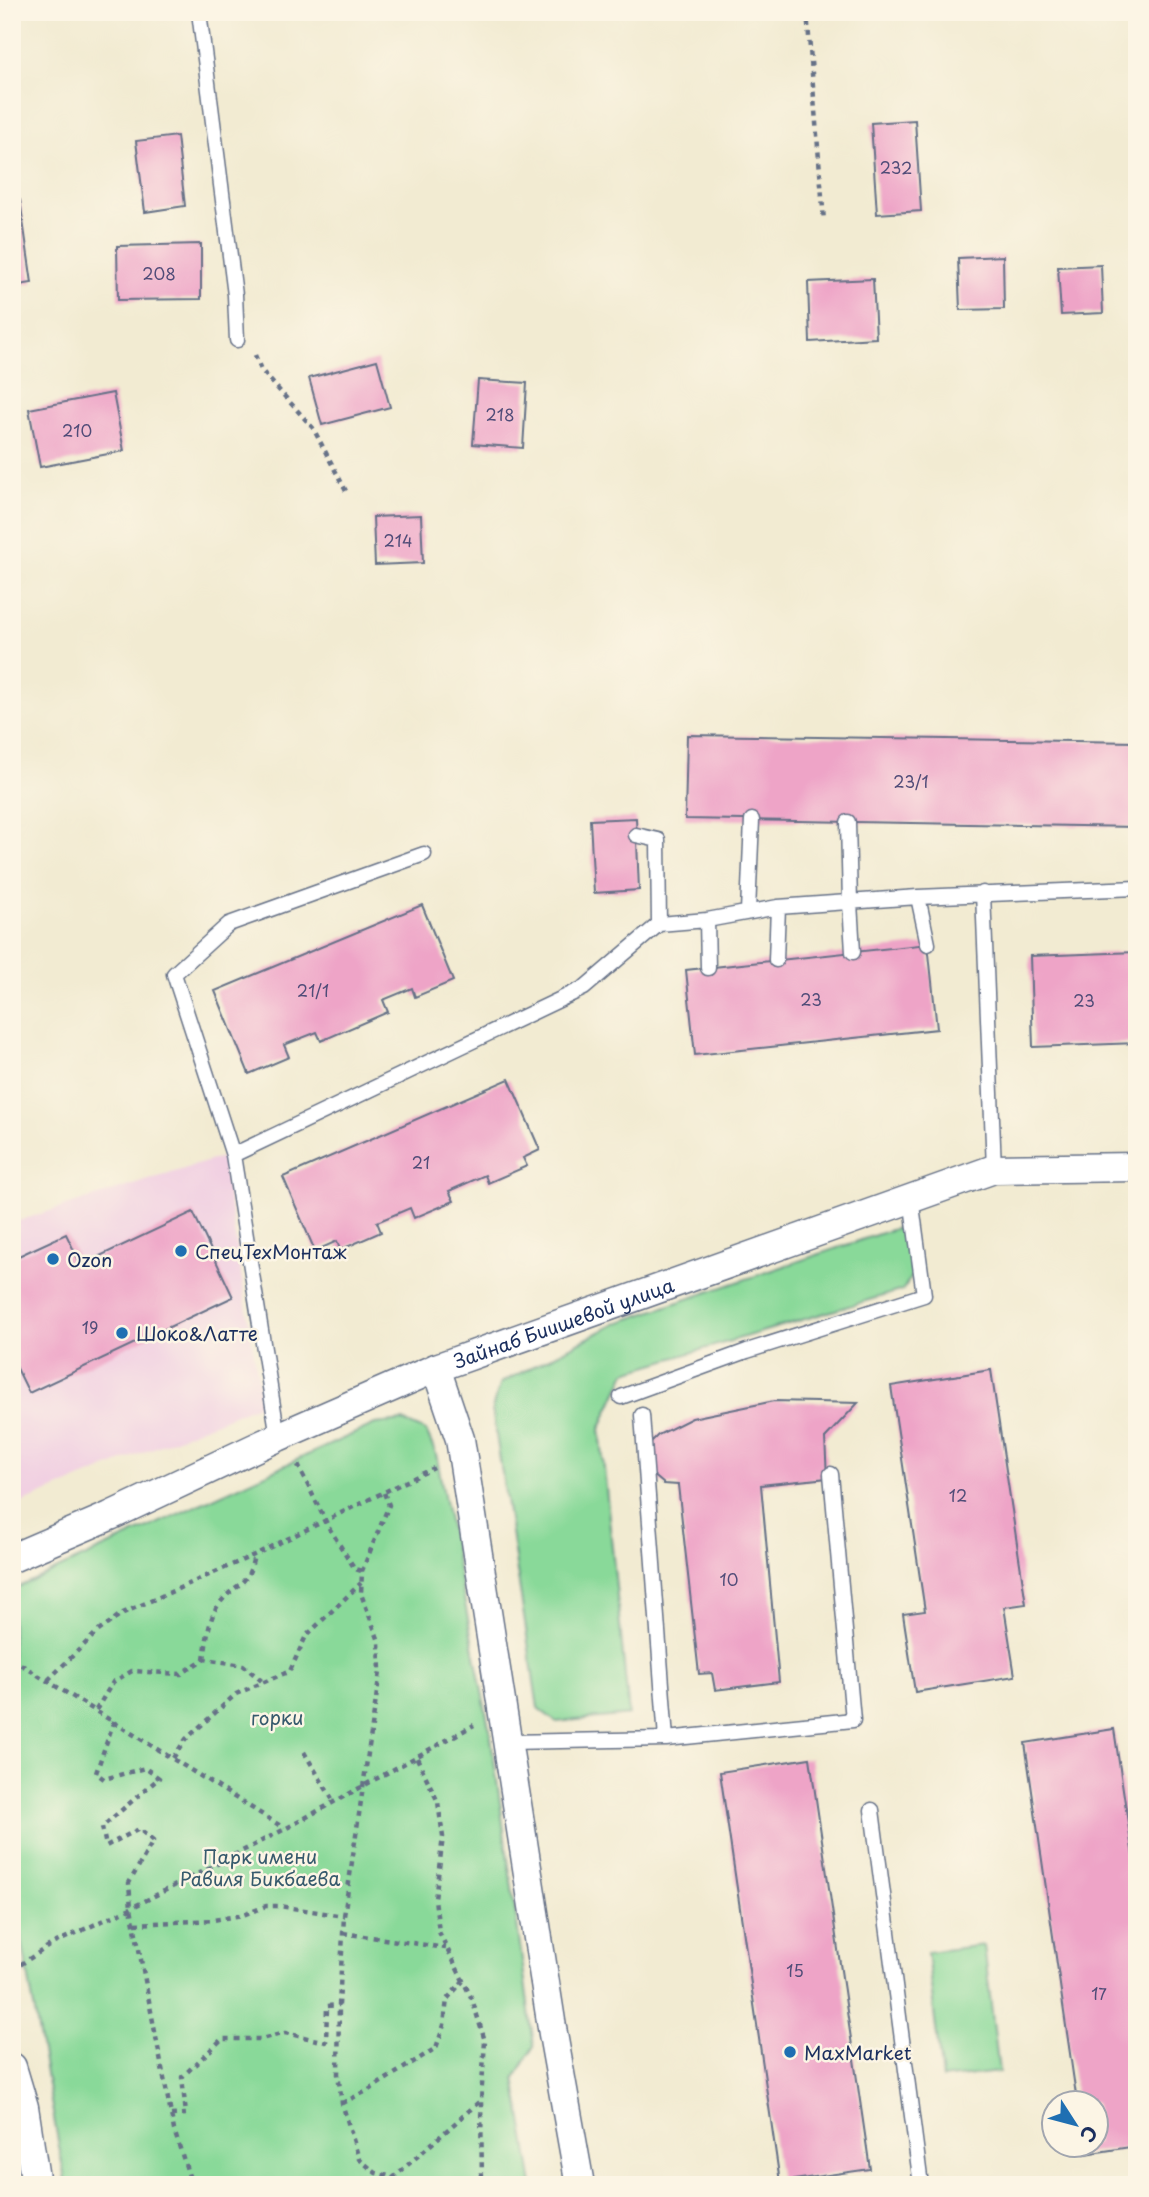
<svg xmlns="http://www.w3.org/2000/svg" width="1149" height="2197" font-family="'Playpen Sans',sans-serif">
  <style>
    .built { fill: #f1d0e2 }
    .green { fill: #89d999; stroke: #52847c; stroke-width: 2 }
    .building { fill: #eea4c7 }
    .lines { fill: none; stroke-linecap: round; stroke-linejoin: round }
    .lane-casing { stroke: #667187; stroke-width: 17 }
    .street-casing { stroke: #667187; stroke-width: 31 }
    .path { stroke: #667187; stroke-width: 4.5; stroke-dasharray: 5 5; stroke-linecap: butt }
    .lane { stroke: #fff; stroke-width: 14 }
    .street { stroke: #fff; stroke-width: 28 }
    .poi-dot { fill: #1f6fb2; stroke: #fcf5e5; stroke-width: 2.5 }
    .labels { text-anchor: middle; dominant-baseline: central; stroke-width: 5; stroke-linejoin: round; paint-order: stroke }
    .number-label { font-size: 16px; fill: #504c78 }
    .poi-label { font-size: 19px; fill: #1b2f5e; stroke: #fcf5e5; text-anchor: start }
    .street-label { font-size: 19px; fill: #1b2f5e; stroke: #fcf5e5 }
    .park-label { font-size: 19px; fill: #365a6d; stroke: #fcf5e5 }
  </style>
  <rect width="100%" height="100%" fill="#fcf5e5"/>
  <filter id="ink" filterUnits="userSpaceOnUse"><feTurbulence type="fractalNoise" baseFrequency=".0143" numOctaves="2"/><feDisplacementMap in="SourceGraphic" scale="14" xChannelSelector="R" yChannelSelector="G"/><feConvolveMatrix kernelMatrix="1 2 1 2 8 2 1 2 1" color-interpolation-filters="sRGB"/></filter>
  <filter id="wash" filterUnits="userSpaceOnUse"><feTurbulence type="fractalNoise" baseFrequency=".00686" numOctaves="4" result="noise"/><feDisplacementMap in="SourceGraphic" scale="28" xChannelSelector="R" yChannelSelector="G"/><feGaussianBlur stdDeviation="1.57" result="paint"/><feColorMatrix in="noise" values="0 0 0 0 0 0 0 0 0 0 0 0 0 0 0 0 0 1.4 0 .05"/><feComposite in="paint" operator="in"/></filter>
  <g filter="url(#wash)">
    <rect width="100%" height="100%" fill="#f2ebd2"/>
    <!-- built -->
    <path class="built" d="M222,1157L262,1403L12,1507V1223Z"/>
    <!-- green -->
    <path class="green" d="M905,1225L915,1270L903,1290L626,1372L600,1429L629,1715L556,1722L538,1708L492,1408L501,1383L617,1323Z
      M403,1421L426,1431L436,1454L491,1738L534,2046L515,2078L533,2185H66L12,1885V1590L375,1424Z
      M984,1945L999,2072L942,2079L927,1952Z"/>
    <g id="blocks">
      <!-- building -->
      <path class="building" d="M915,120L921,211L877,214L871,123Z
        M177,136L185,206L145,212L136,141Z
        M20,200L32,283L12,286V201Z
        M201,244V299L118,300L117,246Z
        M1003,256L1004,309L960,310L958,258Z
        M1101,265L1103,313L1061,315L1058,267Z
        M873,279L876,338L810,342L808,282Z
        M377,360L390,407L322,425L309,378Z
        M478,380L527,383L523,448L473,444Z
        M113,393L124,451L40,467L29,409Z
        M421,515L423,563L375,565L373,517Z
        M687,735L1137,742V827L685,819Z
        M636,818L639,890L594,893L590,820Z
        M422,905L453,981L415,997L412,988L383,1000L388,1012L321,1041L317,1032L284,1045L289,1057L249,1074L215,991Z
        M928,944L937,1029L695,1055L686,970Z
        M1137,952V1043L1033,1047L1030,956Z
        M509,1079L540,1150L523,1158L527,1166L488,1183L485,1175L449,1191L454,1201L414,1218L410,1208L377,1222L381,1232L340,1250L337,1241L315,1251L283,1177Z
        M193,1212L233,1297L29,1393L12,1358V1259L66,1234L81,1265Z
        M991,1370L1026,1604L1004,1607L1015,1676L915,1692L903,1614L925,1611L891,1386Z
        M774,1401L858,1403L825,1438L827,1478L761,1485L779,1682L715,1690L712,1673L699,1674L678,1485L664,1484L651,1473L649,1444L658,1435L692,1418Z
        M1114,1729L1137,1883V2146L1085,2154L1083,2144H1096V2102H1077L1025,1743Z
        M810,1758L870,2169L780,2182L720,1772Z"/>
    </g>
  </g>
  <g filter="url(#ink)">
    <use href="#blocks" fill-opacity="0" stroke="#667187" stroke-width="2"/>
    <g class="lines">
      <!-- lane casing -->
      <g class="lane-casing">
        <path id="lane" d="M199,12L235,295L237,340
          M848,822L850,903L853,952
          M636,835L658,840L659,924
          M983,893L994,1169
          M918,897L928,944
          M748,911L752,820
          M707,920L708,968
          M776,960L778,907
          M233,1155L174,974L229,924L424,854
          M621,1397L747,1351L924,1295L911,1198
          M642,1415L666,1739
          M278,1437L233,1155L584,988L659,924L707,920L778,907L918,897L1137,888
          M508,1742L666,1739L853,1720L831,1474
          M872,1810L921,2185"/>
      </g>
      <!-- street casing -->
      <g class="street-casing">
        <g id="street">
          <path d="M436,1368L460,1439L553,2034L580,2185"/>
          <path id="s1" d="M12,1558L110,1516L278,1437L436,1368L994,1169L1137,1167"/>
          <path d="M12,2067L24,2107L36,2185"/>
        </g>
      </g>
      <!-- path -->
      <path class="path" d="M807,12L824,221
        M255,355L261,370L313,428L347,493
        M298,1465L329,1528L355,1569L362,1571
        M384,1493L389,1505L362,1571L361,1594L379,1641L380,1672L344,1916L339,2005L338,2074L342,2103L359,2159L376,2173L393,2177
        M12,1659L284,1828
        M204,1659C207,1641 208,1619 219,1604C237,1581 248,1588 254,1555
        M48,1680L96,1633L121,1614L254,1555L434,1468
        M96,1710L113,1682L132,1671L181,1674L204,1659L243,1665L263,1682
        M114,1721L96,1773L104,1779L145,1768L159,1778L102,1827L106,1846L139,1829L153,1841L129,1883L131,1908L174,2130L189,2176L195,2185
        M304,1752L334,1802
        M173,1758L186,1739L236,1694L290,1671L306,1636L361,1583
        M417,1758L438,1802L443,1837L435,1899L439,1932L472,1999L485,2041L481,2100L482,2185
        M135,1924L213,1920L243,1915L266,1906H279L344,1916
        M343,1933L446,1948
        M12,1970L52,1944L131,1908L285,1829L474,1725
        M342,2103L367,2091L436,2048L444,2025L447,1999L463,1981
        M171,2115L186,2114L182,2077L222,2039H261L285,2033L326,2042L327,2006L339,2005
        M385,2185L480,2101"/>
      <!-- lane -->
      <use href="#lane" class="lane"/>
      <!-- street -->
      <use href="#street" class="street"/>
    </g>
  </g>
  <!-- markers -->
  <g class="poi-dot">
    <circle cx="181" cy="1251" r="7"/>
    <circle cx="53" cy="1259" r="7"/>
    <circle cx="122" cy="1333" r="7"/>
    <circle cx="790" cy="2052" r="7"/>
  </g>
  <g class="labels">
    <!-- number labels -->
    <g class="number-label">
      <text x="896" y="167">232</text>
      <text x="159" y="273">208</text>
      <text x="500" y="414">218</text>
      <text x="77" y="430">210</text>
      <text x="398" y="540">214</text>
      <text x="911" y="781">23/1</text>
      <text x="313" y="990">21/1</text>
      <text x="811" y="999">23</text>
      <text x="1084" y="1000">23</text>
      <text x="421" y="1162">21</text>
      <text x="90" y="1327">19</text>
      <text x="958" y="1495">12</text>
      <text x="729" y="1579">10</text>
      <text x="795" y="1970">15</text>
      <text x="1099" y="1993">17</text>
    </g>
    <!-- poi labels -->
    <g class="poi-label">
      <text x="195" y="1251">СпецТехМонтаж</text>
      <text x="67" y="1259">Ozon</text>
      <text x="136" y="1333">Шоко&amp;Латте</text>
      <text x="804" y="2052">MaxMarket</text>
    </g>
    <!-- street labels -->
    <g class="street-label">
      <text stroke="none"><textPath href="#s1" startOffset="600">Зайнаб Биишевой улица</textPath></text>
    </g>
    <!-- park labels -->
    <g class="park-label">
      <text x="277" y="1717">горки</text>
      <text x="260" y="1856">Парк имени<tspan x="260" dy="22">Равиля Бикбаева</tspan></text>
    </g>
  </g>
  <!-- margin -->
  <rect width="1149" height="2197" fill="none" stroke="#fcf5e5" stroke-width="42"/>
  <!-- north arrow -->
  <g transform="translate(1075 2124) rotate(126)"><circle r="33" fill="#fcf5e5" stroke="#a2a6af" stroke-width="2"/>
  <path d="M0-5L12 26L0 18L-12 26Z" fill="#1f6fb2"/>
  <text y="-10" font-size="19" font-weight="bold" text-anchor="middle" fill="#1b2f5e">С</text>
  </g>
</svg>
